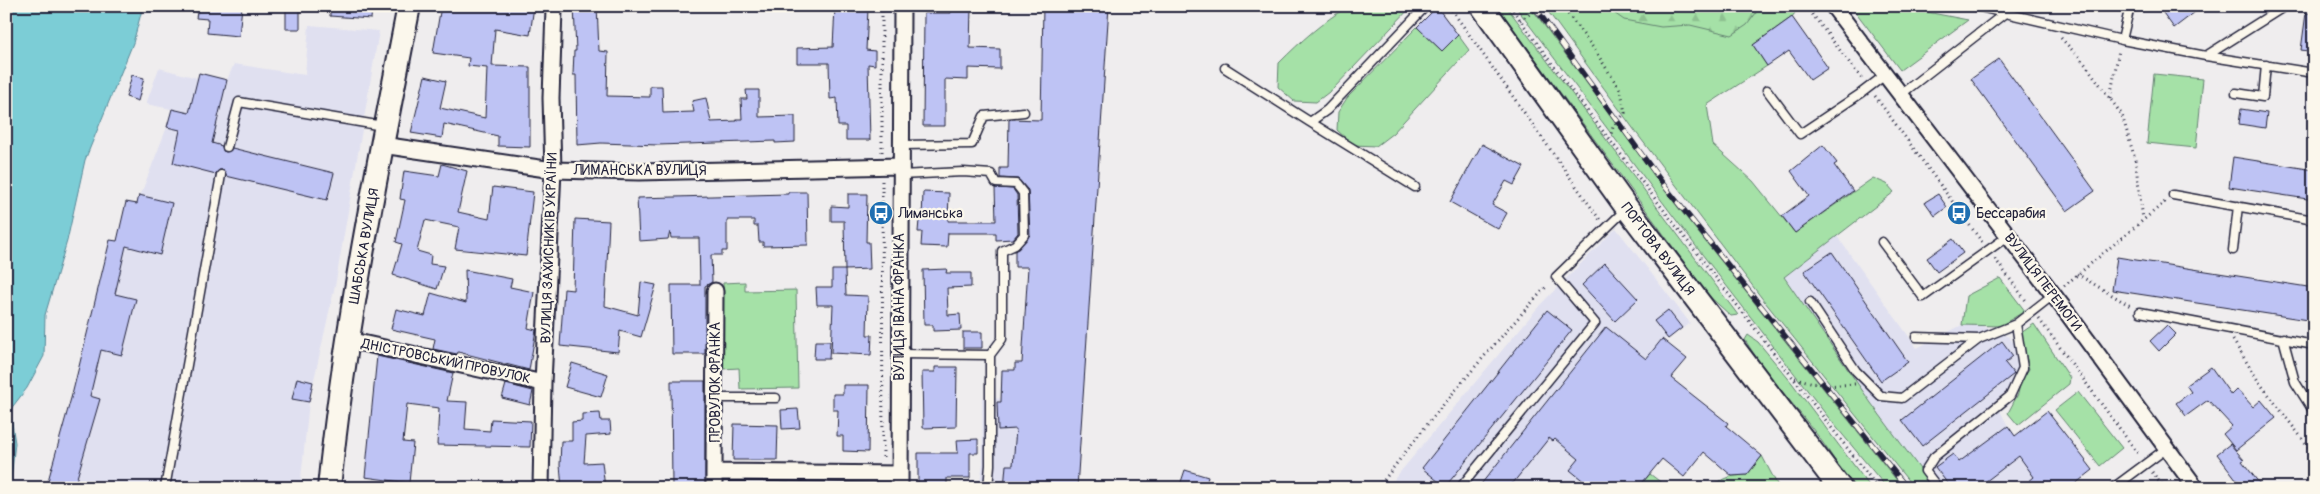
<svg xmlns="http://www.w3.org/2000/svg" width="2320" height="494" font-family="Pangolin,sans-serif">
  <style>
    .built { fill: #e0e0f0 }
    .grass { fill: #a5e1a7; stroke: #648271 }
    .forest { fill: url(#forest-firs); stroke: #648271 }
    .water { fill: #7ccdd6; stroke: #588998 }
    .building { fill: #bec3f4; stroke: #22223b }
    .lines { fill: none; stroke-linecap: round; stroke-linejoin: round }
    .service-casing { stroke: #22223b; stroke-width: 11 }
    .minor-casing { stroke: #22223b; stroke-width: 19 }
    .secondary-casing { stroke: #22223b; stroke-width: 26 }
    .path { stroke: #22223b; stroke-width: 3; stroke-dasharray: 1 4; stroke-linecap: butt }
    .service { stroke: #fbf7ec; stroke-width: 8 }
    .minor { stroke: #fbf7ec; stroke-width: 15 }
    .secondary { stroke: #fbf7ec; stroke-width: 22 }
    .rail-casing { stroke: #22223b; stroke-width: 5.5 }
    .rail { stroke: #fbf7ec; stroke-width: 4; stroke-dasharray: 11; stroke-linecap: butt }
    .labels { text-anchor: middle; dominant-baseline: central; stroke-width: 4.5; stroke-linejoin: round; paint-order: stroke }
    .street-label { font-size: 14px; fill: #22223b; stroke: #fbf7ec }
    .poi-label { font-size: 14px; fill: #22223b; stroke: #fbf7ec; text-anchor: start }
  </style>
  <defs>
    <pattern id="forest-firs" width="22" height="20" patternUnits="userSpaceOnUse" patternTransform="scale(1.25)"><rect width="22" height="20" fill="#a5e1a7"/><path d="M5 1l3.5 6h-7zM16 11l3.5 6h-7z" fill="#8ec191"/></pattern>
  </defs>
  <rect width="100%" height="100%" fill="#efedee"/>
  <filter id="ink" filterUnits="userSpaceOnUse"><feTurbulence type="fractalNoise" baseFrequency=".02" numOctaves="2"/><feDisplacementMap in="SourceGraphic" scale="10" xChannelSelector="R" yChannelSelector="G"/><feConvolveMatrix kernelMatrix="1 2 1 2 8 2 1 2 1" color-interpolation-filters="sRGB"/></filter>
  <g filter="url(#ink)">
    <!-- built -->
    <path class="built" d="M309,25L379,31L336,281L309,402L300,488H46L73,391L110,240L117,241L126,202L137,204L167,127L171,109L146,104L159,68L197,78L199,73L227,80L234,64L305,75Z
      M1616,228L1690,323L1668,339H1662L1604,410L1579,459L1589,486L1587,488H1389L1396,477L1540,305Z
      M1837,236L1917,348L1962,325L1982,326L2009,337L2026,359L2029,369L2021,380L1995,401L2008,426L2057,488H1934L1871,403L1784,277Z
      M982,398L1042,400L1036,488H979L983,463Z"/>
    <!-- grass -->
    <path class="grass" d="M1349,6H1412L1333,89L1316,102L1294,101L1278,87L1279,63C1301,41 1322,22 1349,6Z
      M1497,6H1506L1738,315L1731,316L1708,295Z
      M1515,6H1530L1677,206L1903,488H1887L1828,417L1695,245Z
      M1544,6H1794L1797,10L1792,17L1753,45L1767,66L1707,105L1713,145L1753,181L1795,233L1873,178L1887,184L1894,192L1784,277L1871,403L1934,488H1914L1761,297L1638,135Z
      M1851,6H1896L1968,20L1900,70Z
      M1417,27L1442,51L1458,35L1469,50L1393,133L1376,146L1353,145L1337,130L1338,112L1347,98Z
      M2154,74L2203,79L2196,148L2147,143Z
      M2000,278L2025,311L2000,326L1962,325L1966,296Z
      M745,282V291L796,290L798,388L740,389L739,368L723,369V283Z
      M2034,324L2070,378L2069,384L2018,425L2008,413L2018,394L2021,380L2029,369L2021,333Z
      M1748,335L1758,342L1792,383L1871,488H1856C1840,471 1829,450 1815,432C1791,401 1765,373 1745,340Z
      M2078,392L2122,448L2100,466L2055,410Z
      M1762,456L1779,488H1703L1732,476L1747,475Z
      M1650,474L1663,484L1689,488H1638Z"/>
    <!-- forest -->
    <path class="forest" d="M1604,6H1755L1756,13L1747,25L1732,35L1690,25L1661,27L1624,20Z"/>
    <!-- water -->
    <path class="water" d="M6,6H143L133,43L85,160L67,241L45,315L44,356L27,388L10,410L15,443L10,488H6Z"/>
    <!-- building -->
    <path class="building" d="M198,6H242L239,36L207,33L208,19L196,18Z
      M286,6H300V29H286Z
      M330,6H372L371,19L330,16Z
      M441,6H534L530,35L495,29L492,66L530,67V147L498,146V136L444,124L442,138L411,133L425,76L446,81L440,108L485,118L487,68L468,66L469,58L433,53Z
      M574,6H597L599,51L608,52L607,96L650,97V86H662L663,113L694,112L692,101L706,98L711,122L737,121L736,119H742L741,99H747L746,90H759V117L795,116V142L775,143V141L658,145L601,143L577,145L576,75H573L574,51H576Z
      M951,6H971L970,48L1000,49V69L968,68V80L945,79V126H923L924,13H951Z
      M1043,6H1109L1077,488H1004L1006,465H1013L1016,429L998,430L997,402H1001L1002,370H1015V363H1022L1028,267H1015V251L1030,235L1028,190L1018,179L1000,178V168H1008L1009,119L1041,120Z
      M2158,6H2203L2174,28Z
      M835,7L868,9L866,50L875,51V65L868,64L870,140H846V126H838L837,98L830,99L829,63H797V48L833,47Z
      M1437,7L1458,35L1442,51L1417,27Z
      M2306,13L2314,14V52L2301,50Z
      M1792,17L1828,68L1810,80L1789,51L1767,66L1753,45Z
      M1999,59L2095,191L2067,211L1971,79Z
      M199,73L227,80L212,143L222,146L223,151L226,152L232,148L334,173L327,200L226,176L222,170H219L216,174L173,163L180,130L167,127L172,109L189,113Z
      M132,75L144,78L138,101L126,97Z
      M2241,109L2267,113L2265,128L2239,124Z
      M1482,144L1524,167L1514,185L1506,181L1492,205L1507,213L1498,229L1450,202Z
      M1823,145L1837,163L1834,165L1853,191L1795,233L1782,216L1809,196L1791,171Z
      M2233,157L2314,170V200L2229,187Z
      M442,164L467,171L458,212L489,219L493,187L533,192L526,256L455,249L459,227L425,220L417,251L431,255L430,264L444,266L437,289L393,275L402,244L396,242L405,200L400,199L404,171L439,176Z
      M995,188L1013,189L1017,195L1018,233L1013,239L996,240V233H948L947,247L921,246L922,232H918L919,220H922L923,192L949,193L948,221H996Z
      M788,192H807L808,245L763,246V242H759L758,226H754V220H727V251H722V255H711L712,282L705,286V354H672L671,285H700L699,238H671L670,232L668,239L639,241L637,198L788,194Z
      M848,194H867L866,242H869L870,269L845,270L844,221H831V206L848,207Z
      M1938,194L1947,207L1935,216L1925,202Z
      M139,195L172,203L160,255L126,246L115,294L136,299L122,355L101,350L90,396L100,399L74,488H46L73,391L110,240L117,241L126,202L137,204Z
      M575,219L609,221L605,306L638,315L641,282L656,285L641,337L620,331L618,352L560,346L564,289L573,290Z
      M1953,239L1963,253L1937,272L1927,258Z
      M1832,252L1908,362L1881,381L1804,271Z
      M2117,257L2314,288V321L2112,290Z
      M1605,263L1638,299L1615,321L1582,285Z
      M947,269L946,273H971V287L947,288L948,315L960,314L961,330L933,331V325H924L923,270Z
      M465,270L512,279L510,287L534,292L528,328L536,330L529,370L458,352L457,354L433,349L435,339L391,329L396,309L425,316L431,293L466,303Z
      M832,270H845L846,295L868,296L867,335H872L871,355L831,353L833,305H817L816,287H832Z
      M1547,310L1572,330L1445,487L1422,468Z
      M1668,310L1682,328L1668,339L1654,321Z
      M2167,325L2176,334L2159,351L2150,341Z
      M1606,327L1646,359L1662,339L1687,359L1671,378L1728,423L1726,426L1762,456L1747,475L1732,476L1704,452L1684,477L1662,459L1638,488H1592L1570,470L1579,459L1555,439L1553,441L1549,438L1509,488H1478Z
      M963,332H982V348H963Z
      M815,341H830L829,359H814Z
      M2002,341L2013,356L2005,363L2014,374L1922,446L1902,420Z
      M377,356L453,373L447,401L467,402L465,429L490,431L491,419L531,421L530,447L437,445L439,408L407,404L403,442L413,443L409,483L365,477Z
      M572,363L608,374L601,397L565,387Z
      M935,367H957L956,427L923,428L922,372H935Z
      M2211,367L2231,395L2237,389L2253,407L2261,400L2276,418L2236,450L2223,434L2232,426L2208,400L2186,416L2176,403L2191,392L2186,385Z
      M297,378L313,382L309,402L292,399Z
      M671,381H705V488H672Z
      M506,384L533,391L530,405L502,398Z
      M843,385H869L868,452L843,451V436H837L838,410H833V394H843Z
      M798,409L800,428L782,429L781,410Z
      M2047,411L2093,470L2070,488H2021L2034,477L2019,456L1985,482L1990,488H1951L1935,467L1953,454L1959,462L2008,426L2015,436Z
      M600,413L601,421H610L611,434L586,436L584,463L602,462L605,488H591V484L562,488L560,465L561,441H572V422L582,421V414Z
      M734,424L778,425L777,460H733Z
      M978,439V453H970V478H947V488H918V453H958L957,440Z
      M2230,444L2244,460L2242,461L2263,488H2243L2217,454Z
      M1185,470L1208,477L1205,488H1179Z"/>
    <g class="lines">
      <!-- service casing -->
      <g class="service-casing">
        <path id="service" d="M1975,6L2122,40L2206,56L2314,73
          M2122,40L2130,6
          M2206,56L2285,6
          M1225,68L1310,122
          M1767,90L1800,134L1860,94L1885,75
          M2236,93L2263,97L2266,65
          M1900,95L2005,13
          M901,145L972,144L984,116L1024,112
          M227,147L239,102L383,126
          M900,175L963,172L991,174L996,183L1016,184L1023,193L1024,235L1015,245L1002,251V339L990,355
          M1415,187L1310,122L1327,110L1426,6
          M2173,195L2314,220
          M1882,242L1923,297L2008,236
          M2233,250L2238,206
          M1810,302L1856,371L1881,396L1902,398L1979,339L2016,324L2053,295
          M2140,312L2314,345
          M1916,337L1979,339
          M2283,338L2295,382L2314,412
          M900,354L990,355V465L988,488
          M715,398H776
          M165,488L221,175
          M1460,488L1595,323L1556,277L1626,209
          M1938,488L1925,471L1934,457L2010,396L2023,368L2016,324
          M2113,488L2167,448"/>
      </g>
      <!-- minor casing -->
      <g class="minor-casing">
        <path id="minor" d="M1833,6L2068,314L2196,488
          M382,145L553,170L639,172L900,166
          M348,340L543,383
          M714,472L715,291
          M541,488L543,383L553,170L551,98L554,9
          M714,488V472L900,474
          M900,488L902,6"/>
      </g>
      <!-- secondary casing -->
      <g class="secondary-casing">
        <path id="secondary" d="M1482,6L1627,208L1840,488
          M329,488C345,326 378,166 409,6"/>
      </g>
      <!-- path -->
      <path class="path" d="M882,6V152
        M1449,6L1600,220
        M1510,6L1572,91L1878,488
        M1562,6L1594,49L1621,91L1625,113L1613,127L1610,138
        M1806,6L1862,79
        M1520,20L1536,10L1538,6
        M2061,38L2085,64L2122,115L2135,159L2143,219
        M1875,96L1982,242
        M2110,98L2119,50
        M882,181L883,460
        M1995,259L2027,302
        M2077,274L2132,307
        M2064,286L2165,202
        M2039,319L2139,455
        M2233,340L2259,382L2314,454
        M1795,378L1825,386L1855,384
        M2152,472L2164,488
        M1378,488C1431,417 1488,350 1548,285"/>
      <!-- service -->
      <use href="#service" class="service"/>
      <!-- minor -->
      <use href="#minor" class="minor"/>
      <!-- secondary -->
      <use href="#secondary" class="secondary"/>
      <!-- rail casing -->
      <g class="rail-casing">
        <path id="rail" d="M1534,6L1666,188L1907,488"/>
      </g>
      <!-- rail -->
      <use href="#rail" class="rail"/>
    </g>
  </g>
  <!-- icons -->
  <defs>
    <g id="bus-disc" transform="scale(1.25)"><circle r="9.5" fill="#1f6fb2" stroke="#fbf7ec"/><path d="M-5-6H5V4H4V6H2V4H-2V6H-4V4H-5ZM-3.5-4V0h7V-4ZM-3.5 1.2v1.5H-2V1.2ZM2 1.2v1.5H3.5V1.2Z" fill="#fff"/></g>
  </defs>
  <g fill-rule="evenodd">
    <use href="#bus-disc" x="881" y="213"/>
    <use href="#bus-disc" x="1959" y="213"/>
  </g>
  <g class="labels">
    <!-- street labels -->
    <g class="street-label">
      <text x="640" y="170">ЛИМАНСЬКА ВУЛИЦЯ</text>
      <text transform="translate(364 246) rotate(-80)">ШАБСЬКА ВУЛИЦЯ</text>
      <text transform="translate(549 248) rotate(-88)">ВУЛИЦЯ ЗАХИСНИКІВ УКРАЇНИ</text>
      <text transform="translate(1658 249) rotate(53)">ПОРТОВА ВУЛИЦЯ</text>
      <text transform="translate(2043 282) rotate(53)">ВУЛИЦЯ ПЕРЕМОГИ</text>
      <text transform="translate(899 307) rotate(-90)">ВУЛИЦЯ ІВАНА ФРАНКА</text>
      <text transform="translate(446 361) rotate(12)">ДНІСТРОВСЬКИЙ ПРОВУЛОК</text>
      <text transform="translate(715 382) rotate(-90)">ПРОВУЛОК ФРАНКА</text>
    </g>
    <!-- poi labels -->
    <g class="poi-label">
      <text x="898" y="213">Лиманська</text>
      <text x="1976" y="213">Бессарабия</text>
    </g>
  </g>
  <!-- margin -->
  <rect width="2320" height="494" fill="none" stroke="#fbf7ec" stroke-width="25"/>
  <rect x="12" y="12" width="2295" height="469" fill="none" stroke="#22223b" stroke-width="2" filter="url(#ink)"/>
</svg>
